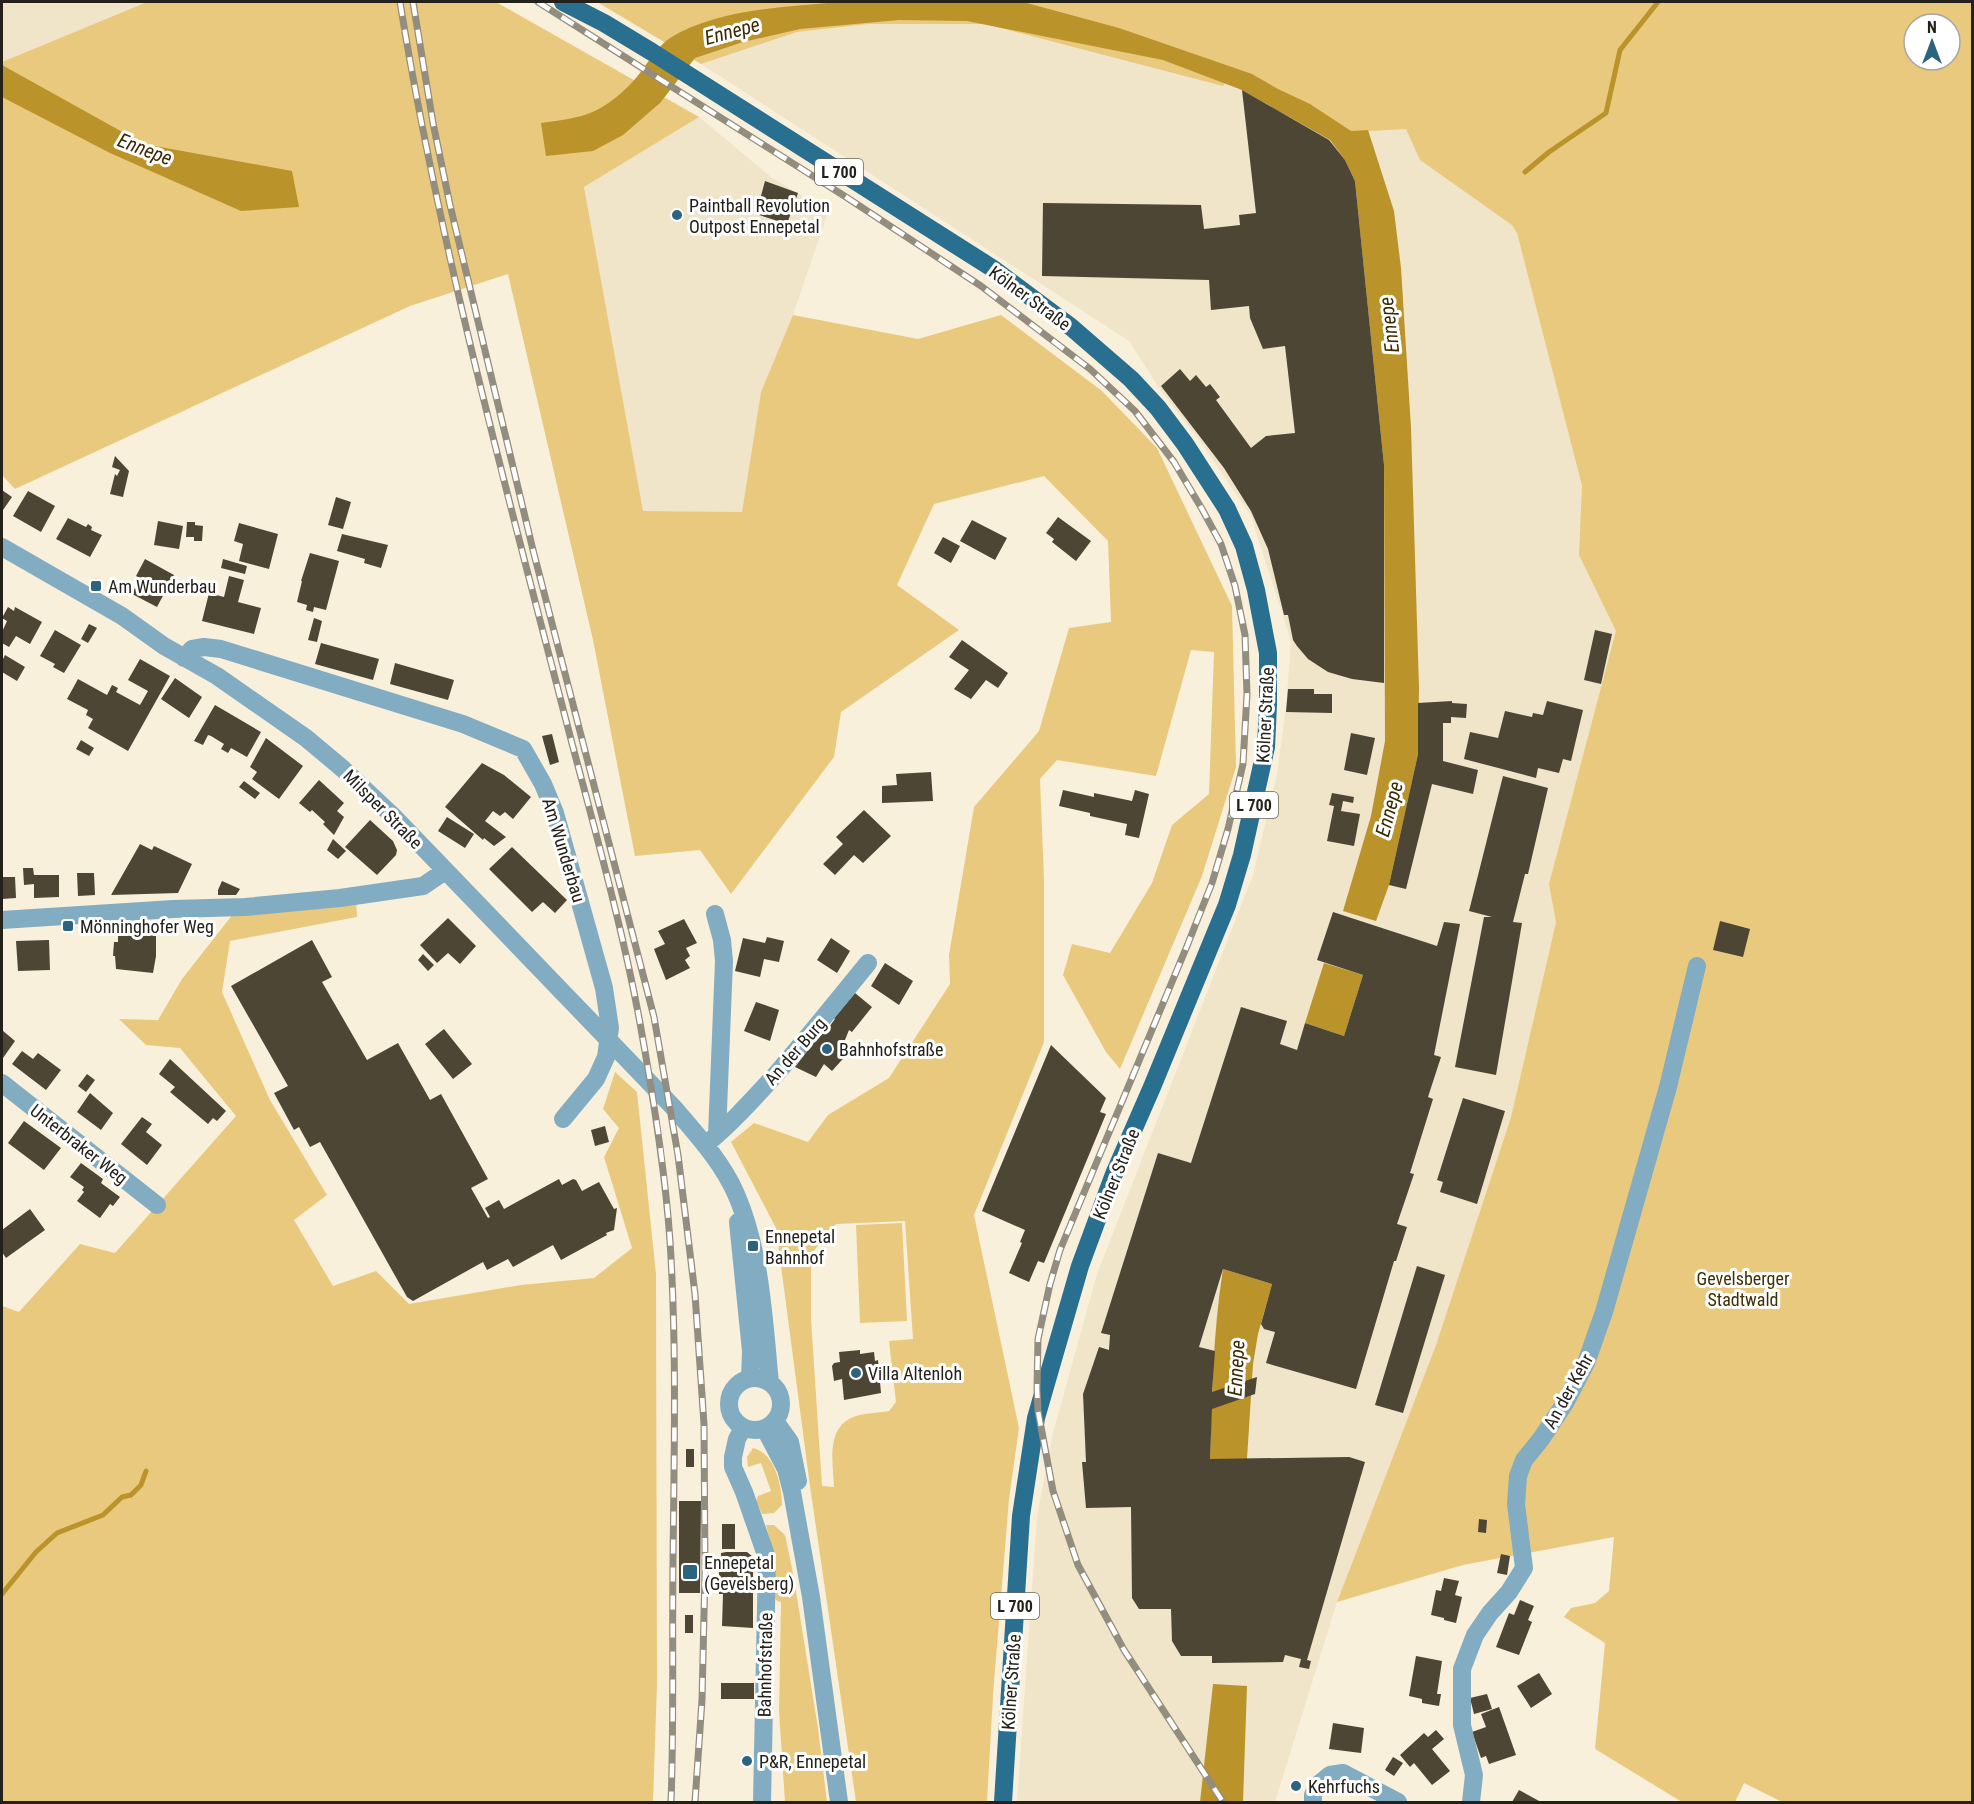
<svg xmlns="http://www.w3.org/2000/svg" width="1974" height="1804" font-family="'Roboto Condensed',sans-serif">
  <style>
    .built { fill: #f0e4c9 }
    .green { fill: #e9c97d; fill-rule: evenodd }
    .water { fill: #ba932b }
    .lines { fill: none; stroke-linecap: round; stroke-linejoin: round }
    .stream { stroke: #ba932b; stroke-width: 5 }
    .building { fill: #4d4635 }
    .street { stroke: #82acc2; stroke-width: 18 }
    .primary { stroke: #296f8f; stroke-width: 18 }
    .rail-casing { stroke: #938d7f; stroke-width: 7 }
    .rail { stroke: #fff; stroke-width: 4.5; stroke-dasharray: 14; stroke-linecap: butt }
    .poi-dot { fill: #2c637e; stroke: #fff; stroke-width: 2 }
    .labels { text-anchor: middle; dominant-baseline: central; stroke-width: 6; stroke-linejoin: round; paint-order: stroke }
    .shield { fill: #fff; stroke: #66645f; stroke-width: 1.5 }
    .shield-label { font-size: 16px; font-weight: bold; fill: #24211a }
    .poi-label { font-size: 18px; fill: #24211a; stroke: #fff; text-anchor: start }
    .street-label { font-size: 18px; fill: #24211a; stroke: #fff }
    .park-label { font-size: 18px; fill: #3f2f03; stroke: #fff }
    .water-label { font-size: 20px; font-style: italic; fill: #3a2a00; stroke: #fff }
  </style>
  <rect width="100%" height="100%" fill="#f9f0dc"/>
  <!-- built -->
  <path class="built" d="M2,2H147L2,62Z
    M899,20L967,21L1163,60L1496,121L1517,233L1621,639L1511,1117L1436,1345L1337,1602L1275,1802H1219L1201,1794L1200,1802H1017L1037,1516L1053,1433L1097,1274L1253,875L1277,774L1286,707L1291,641L1251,516L1198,438L1161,391L1129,341L701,64L797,32Z
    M699,117L771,177L828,212L793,315L761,392L742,512L642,511L584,187Z"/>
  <!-- green -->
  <path class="green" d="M147,2H496L699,117L584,187L643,511L742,512L761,392L793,315L918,339L1001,315L1102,391L1157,448L1232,606L1236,767L1202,876L1120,1069L1106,1052L1063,975L1072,944L1110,953L1152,883L1172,825L1209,794L1214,652L1191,650L1156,776L1057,760L1040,779L1044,879V1042L974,1215L1019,1428L1009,1499L993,1695L987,1802H856L810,1486L776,1228L731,1142L754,1123L808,1142L828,1115L889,1078L950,984L949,955L974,807L1039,731L1069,628L1111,622L1108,541L1044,476L934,504L897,585L959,630L841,712L834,757L731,894L700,850L635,856L593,640L508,274L410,306L15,489L2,475V62ZM905,1221L913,1339L889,1341L896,1402L889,1411C878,1413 862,1413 851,1418C826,1430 833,1464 834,1487L822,1486L811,1319V1254L836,1224Z
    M597,2H1972V1802H1782L1744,1783L1735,1802H1682L1595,1749L1605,1643L1564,1617L1571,1608L1595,1603L1609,1591L1614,1537L1463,1565L1337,1602L1436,1345L1511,1117L1556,922L1549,884L1616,631L1579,555L1582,486L1517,233L1512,225L1420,160L1406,129L1352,132L1225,83L1223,86L993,26L983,24H868L797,32L701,64ZM1914,24H1950V60H1914Z
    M356,897L357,917L230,941L222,992L270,1100L327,1195L294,1220L333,1286L376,1271L409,1304L521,1285L594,1278L632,1248L604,1157L619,1128L603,1109L615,1072L637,1092L656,1274L657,1684L653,1802H2V1306L19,1312L80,1244L115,1253L236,1116L180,1048L146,1045L119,1019L158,1020L182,979L233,914Z
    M902,1223L907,1321L860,1323L856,1225Z
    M753,1448C775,1453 782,1486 782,1505L774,1513L762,1514L756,1501L758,1496L771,1491L761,1463L748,1467L747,1457Z
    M766,1525H774L785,1535L793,1573L818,1728L827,1802H785L779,1711L781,1602L777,1601L774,1597V1557Z"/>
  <!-- water -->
  <path class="water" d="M840,2H1023L1119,28L1252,74L1278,89L1310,104L1351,131L1368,130L1394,211L1401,268L1411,428L1419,688L1418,754L1389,885L1376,921L1343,911L1371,816L1385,741L1384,465L1355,181L1345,160L1330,140L1242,90L1163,60L967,21L899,20L800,29L743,42L695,58L660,103L623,135L593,151L546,156L541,123C553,121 565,120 577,117C602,112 625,92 640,73C649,61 658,46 670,38C716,9 786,7 840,2Z
    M2,65L144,144L292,171L299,207L241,211L110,153L2,97Z
    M1324,963L1363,975L1344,1036L1305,1023Z
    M1223,1269L1272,1284L1258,1334L1253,1364L1247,1459H1210C1212,1396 1213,1332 1223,1269Z
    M1213,1684L1247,1686L1243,1802H1200Z"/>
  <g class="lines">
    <!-- stream -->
    <path class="stream" d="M1525,172L1549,152L1606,113L1620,50L1658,2
      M2,1594L36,1552L57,1533L103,1515L122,1497L131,1495L141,1485L146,1471"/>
  </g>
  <!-- building -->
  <path class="building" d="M1242,90L1329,140L1345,160L1355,181L1384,465V683L1352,679L1328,672L1308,659L1297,646L1293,640L1288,615H1284L1268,549L1251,511L1224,468L1161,386L1180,369L1190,381L1196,375L1206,387L1210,384L1220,397L1216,400L1251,448L1266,436L1295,433L1285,346L1263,349L1250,318L1249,306L1211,310L1209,280L1042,276L1043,203L1201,205L1204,229L1240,225L1239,215L1256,213Z
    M765,181L798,193L787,224L756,214Z
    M115,456L129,471L123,497L110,494L115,474L117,476L120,470L112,467Z
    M2,490L12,497L3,510L2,509Z
    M28,491L55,506L41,532L13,516Z
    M336,497L351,502L343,529L328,525Z
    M1058,517L1091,541L1076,561L1052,542L1054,539L1046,533Z
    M68,518L86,527L88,524L92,527L91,530L102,535L90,557L56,539Z
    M972,520L1007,538L995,560L960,541Z
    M158,521L183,526L179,549L154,545Z
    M187,522H195V525L203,526L202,541H194V537H186Z
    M239,523L278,534L269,569L239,561L243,544L234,541Z
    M342,534L388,545L381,568L364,563L365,559L337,551Z
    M943,537L960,546L951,563L934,553Z
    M310,553L339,561L326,610L314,607L313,612L306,610L307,605L297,602L302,581H301Z
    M145,559L174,575L157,607L132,594L140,578L136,576Z
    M223,559L247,566L245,574L221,568Z
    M229,576L244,580L238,602L261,608L254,634L202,621L209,593L224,597Z
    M8,607L14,611L15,607L42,622L30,644L16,636L9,647L2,643V632L7,621L2,618Z
    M314,618L322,621L317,642L308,640Z
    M89,624L97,628L88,643L81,639Z
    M55,630L81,645L64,673L53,667L55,664L40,656Z
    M1595,630L1612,634L1601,684L1584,680Z
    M962,640L1008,673L998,688L986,680L971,699L954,689L969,670L949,657Z
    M321,643L379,659L373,680L315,664Z
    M5,655L25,667L17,681L2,672V661Z
    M140,659L170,676L128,751L88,728L93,719L86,715L88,710L67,699L78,679L107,695L112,685L118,688L116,692L140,705L148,691L128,680Z
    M395,663L454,680L448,700L390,684Z
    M175,678L202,697L189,718L161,699Z
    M1288,689H1314V694H1332V713L1286,712Z
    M1452,701V703L1467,704L1466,718L1451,717V723H1443V761L1478,770L1473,794L1432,784L1406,889L1389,885L1418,754V703Z
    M1547,701L1583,710L1571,761L1563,759L1559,773L1538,768L1536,778L1464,759L1470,732L1498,738L1505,711L1532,717L1533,713L1543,715Z
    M215,705L261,732L247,757L231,748L228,753L221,749L224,744L211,736L208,735L203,745L194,741Z
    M1351,733L1375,738L1367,775L1344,770Z
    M552,734L559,762L550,765L542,736Z
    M266,738L303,766L279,799L252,779L257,772L250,767Z
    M81,740L94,748L89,756L76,749Z
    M482,763L504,775L531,797L513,819L505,812L500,816L493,811L485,821L506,837L494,846L484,838L483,840L445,807Z
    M931,772L933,801L882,803V786L897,785L896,774Z
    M1503,776L1548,788L1528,874H1525L1513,922L1522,923L1496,1075L1455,1067L1484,917H1492L1469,911Z
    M319,780L344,803L337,811L344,817L334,835L323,824L325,822L312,810L310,812L299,803Z
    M244,781L260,793L255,799L239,787Z
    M1063,790L1094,797V793L1132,801L1135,790L1149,794L1139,838L1125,835L1127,824L1090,816V813L1059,806Z
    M1332,793L1354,797L1353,803L1343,801L1341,811L1360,814L1354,846L1327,841L1334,806L1329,805Z
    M864,810L891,836L863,863L854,855L835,875L823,864L843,844L836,837Z
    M447,817L474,834L465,848L438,831Z
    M370,820L393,841L397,850L396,855L377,875L345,847Z
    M333,839L346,851L338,859L327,850Z
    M140,844L152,850L154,846L192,864L178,893L111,895Z
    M512,847L567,900L555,913L543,902L532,912L489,869Z
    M23,868H33L34,875H59V897L34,898V884L24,885Z
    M77,873H94L95,895L78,896Z
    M2,877H15L16,898L2,899Z
    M222,881L240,889L236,895H218V890Z
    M1333,912L1437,946L1444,922L1460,924L1434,1055L1441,1057L1428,1097L1433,1099L1410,1173L1414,1174L1397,1224L1407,1227L1396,1261H1394L1356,1389L1266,1363L1275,1332L1264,1329L1261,1324L1272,1284L1223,1269L1199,1347L1215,1351L1212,1392L1257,1377L1255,1394L1212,1409L1210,1459L1349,1457L1365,1462L1307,1660L1311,1661L1309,1669L1299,1667L1301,1659L1285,1655L1283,1662L1212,1663V1656H1181L1172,1641L1171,1609H1139L1132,1598L1131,1507L1086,1508L1082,1462H1086L1083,1394L1099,1347L1109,1350L1110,1335L1101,1333L1158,1153L1191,1163L1241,1007L1287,1021L1280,1044L1297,1050L1305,1023L1344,1036L1363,975L1317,960Z
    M448,918L476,946L460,964L448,953L437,963L420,945Z
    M684,919L697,943L686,948L690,956L685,960L690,968L666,980L654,949L665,944L658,931Z
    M1720,921L1750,929L1743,957L1713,950Z
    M156,931V956L153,973L116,969L115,956H113L114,942H118V932Z
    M767,937L784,941L779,962L764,959L760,977L735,971L743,938L765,943Z
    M831,938L850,951L837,973L817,960Z
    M49,940L50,970L18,971L16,941Z
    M312,940L332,977L322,982L367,1060L398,1043L430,1100L441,1094L488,1179L471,1188L488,1218L490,1217L485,1208L499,1200L504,1209L559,1179L562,1185L573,1179L576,1180L582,1191L599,1182L614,1209L617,1208L614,1230L606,1233L607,1235L561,1260L553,1245L513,1267L508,1259L487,1270L483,1262L413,1301L407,1297L320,1142L310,1147L299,1127L294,1130L274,1093L288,1086L231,986Z
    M423,954L434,965L428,971L418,960Z
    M885,963L913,981L899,1005L871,986Z
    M855,993L872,1007L852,1032L849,1030L845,1040L846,1041L843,1046L849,1052L832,1071L824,1064L816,1077L795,1067L827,1025L829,1027L835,1019L834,1018Z
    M756,1002L779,1010L770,1041L744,1031Z
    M444,1029L472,1064L453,1079L425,1044Z
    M2,1030L15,1041L3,1058L2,1057Z
    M1051,1045L1106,1098L1100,1112L1106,1114L1044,1263L1038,1261L1029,1282L1009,1273L1022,1243L1020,1242L1025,1230L982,1211Z
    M22,1051L33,1059L38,1053L61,1070L46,1090L12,1064Z
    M170,1059L226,1111L217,1121L213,1118L208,1124L170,1092L175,1087L159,1074Z
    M87,1074L95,1080L86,1092L78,1086Z
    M90,1093L113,1113L101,1130L77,1112Z
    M1463,1098L1505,1111L1477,1204L1440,1192L1443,1182L1437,1180Z
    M142,1117L152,1124L146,1132L162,1145L147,1165L121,1144Z
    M24,1121L61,1148L44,1170L8,1143Z
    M605,1126L609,1142L595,1146L591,1130Z
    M81,1163L103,1179L101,1183L120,1197L113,1206L110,1204L100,1218L77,1201L84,1192L82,1190L84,1187L70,1177Z
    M30,1209L45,1230L6,1258L2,1252V1230Z
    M1417,1266L1445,1275L1403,1413L1375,1405Z
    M860,1350V1354L874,1352L875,1361L878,1360L881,1393L844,1400L842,1379L834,1381L832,1366L834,1363L840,1362L839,1352Z
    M686,1449H694V1467H686Z
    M679,1501H701L700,1593H679Z
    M1479,1519L1487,1520L1486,1533L1478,1532Z
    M722,1524H735V1549H722Z
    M726,1552H747L753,1557V1628L722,1626L723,1594H719V1564H721V1553Z
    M1501,1554L1510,1556L1507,1575L1497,1573Z
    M1444,1578L1459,1581L1455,1595L1462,1597L1456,1623L1444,1620V1618L1431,1615L1436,1590L1441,1591Z
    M1520,1600L1534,1606L1528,1620L1532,1622L1519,1655L1496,1647L1509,1613L1514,1615Z
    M685,1615H693V1633H685Z
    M1416,1656L1442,1661L1437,1694H1441L1439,1706L1422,1703V1699L1409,1696Z
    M1539,1673L1552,1694L1531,1708L1517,1686Z
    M721,1683H754V1699H721Z
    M1487,1694L1492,1709L1474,1714L1470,1698Z
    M1499,1707L1516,1755L1489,1764L1486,1756L1481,1758L1472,1732L1486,1727L1481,1714Z
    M1333,1723L1364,1728L1361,1753L1329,1749Z
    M1436,1730L1444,1739L1432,1749L1450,1771L1432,1785L1414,1763L1410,1767L1400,1755L1424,1733L1428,1737Z
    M1393,1757L1403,1763L1394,1776L1385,1770Z
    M1519,1790L1541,1802H1512Z"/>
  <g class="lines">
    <!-- street -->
    <path class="street" d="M2,547L122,616L164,646L217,676L306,738L343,769L393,816L675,1109C697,1135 722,1162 736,1194C761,1251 764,1322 770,1383
      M184,658L192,649L204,647L221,649L463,724L523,749L543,784L555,813L604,988L610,1028L606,1057L596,1079L563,1119
      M715,914L722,940L724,961L717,1135
      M2,920L173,909L245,907L340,898L423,886L445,871
      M2,1083L157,1205
      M705,1145C731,1124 754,1098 777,1073C808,1037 838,1000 868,963
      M738,1222L751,1351L750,1378
      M729 1404a26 26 0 1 1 52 0a26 26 0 1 1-52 0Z
      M775,1421L790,1442L798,1481
      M743,1428L737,1439L733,1457V1467L744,1492L767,1558L762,1802
      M765,1429L786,1469L792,1492L811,1597L839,1802
      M1313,1802V1795L1319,1784L1330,1775L1343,1773L1398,1802
      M1471,1802L1474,1775L1462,1725V1669L1475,1635L1490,1613L1509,1592L1524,1568L1516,1504L1518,1476L1524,1460L1541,1439L1565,1403L1586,1363L1604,1312L1668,1087L1697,966"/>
    <!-- primary -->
    <path class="primary" d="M563,2L604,23L652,52L992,268L1071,327L1131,379L1158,408L1185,444L1227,509L1244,546L1256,590L1268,653V705L1266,747L1242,855L1227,905L1152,1087L1114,1174L1080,1266L1036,1418L1021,1516L1003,1802"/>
    <!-- rail casing -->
    <g class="rail-casing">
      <path id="rail" d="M400,2C438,238 501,469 561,701C588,807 620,914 640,1023C653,1095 665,1168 670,1241C677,1349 674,1456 673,1563C672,1643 674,1723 671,1802
        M413,2L433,123L450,205L533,550L654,1017L678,1155L695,1294L704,1424L705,1571L702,1700L695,1802
        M538,2L846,197L981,286L1090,369L1135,411L1174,462L1202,509L1221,544L1235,586L1245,635L1247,694L1243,764L1228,829L1212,883L1187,946L1060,1250L1050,1284L1038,1339L1037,1388L1038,1411L1053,1491L1078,1565L1124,1650L1223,1802"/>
    </g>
    <!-- rail -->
    <use href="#rail" class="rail"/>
  </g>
  <!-- markers -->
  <g class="poi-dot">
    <circle cx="677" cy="215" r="6"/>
    <rect x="90" y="580" width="12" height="12" rx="3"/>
    <rect x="62" y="920" width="12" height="12" rx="3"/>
    <circle cx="827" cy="1049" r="6"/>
    <rect x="747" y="1240" width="12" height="12" rx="3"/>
    <circle cx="856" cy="1373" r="6"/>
    <rect x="682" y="1564" width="16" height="16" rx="3"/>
    <circle cx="747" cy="1761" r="6"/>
    <circle cx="1296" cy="1786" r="6"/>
  </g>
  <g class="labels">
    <!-- shield labels -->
    <g class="shield">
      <rect x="815" y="159" width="48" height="26" rx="4.5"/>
      <rect x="1230" y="792" width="48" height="26" rx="4.5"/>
      <rect x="991" y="1593" width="48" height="26" rx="4.5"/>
    </g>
    <g class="shield-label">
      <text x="839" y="172">L 700</text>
      <text x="1254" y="805">L 700</text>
      <text x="1015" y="1606">L 700</text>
    </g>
    <!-- poi labels -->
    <g class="poi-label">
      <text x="689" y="205">Paintball Revolution<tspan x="689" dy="21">Outpost Ennepetal</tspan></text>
      <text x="108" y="586">Am Wunderbau</text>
      <text x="80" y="926">Mönninghofer Weg</text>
      <text x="839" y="1049">Bahnhofstraße</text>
      <text x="765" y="1236">Ennepetal<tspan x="765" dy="21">Bahnhof</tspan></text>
      <text x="868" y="1373">Villa Altenloh</text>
      <text x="704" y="1562">Ennepetal<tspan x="704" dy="21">(Gevelsberg)</tspan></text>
      <text x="759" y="1761">P&amp;R, Ennepetal</text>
      <text x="1308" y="1786">Kehrfuchs</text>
    </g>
    <!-- street labels -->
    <g class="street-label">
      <text transform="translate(1030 298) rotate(36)">Kölner Straße</text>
      <text transform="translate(1265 715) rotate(-87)">Kölner Straße</text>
      <text transform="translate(383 809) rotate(45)">Milsper Straße</text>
      <text transform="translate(564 850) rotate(73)">Am Wunderbau</text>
      <text transform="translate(795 1051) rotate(-49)">An der Burg</text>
      <text transform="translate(79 1144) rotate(38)">Unterbraker Weg</text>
      <text transform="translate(1116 1174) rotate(-68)">Kölner Straße</text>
      <text transform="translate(1568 1391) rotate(-61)">An der Kehr</text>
      <text transform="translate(765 1665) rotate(-89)">Bahnhofstraße</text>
      <text transform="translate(1011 1682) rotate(-86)">Kölner Straße</text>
    </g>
    <!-- park labels -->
    <g class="park-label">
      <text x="1743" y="1278">Gevelsberger<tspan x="1743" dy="21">Stadtwald</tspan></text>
    </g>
    <!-- water labels -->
    <g class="water-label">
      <text transform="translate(732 31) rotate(-15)">Ennepe</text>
      <text transform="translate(145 149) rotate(21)">Ennepe</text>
      <text transform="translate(1389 325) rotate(-97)">Ennepe</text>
      <text transform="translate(1389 809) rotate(-75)">Ennepe</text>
      <text transform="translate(1236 1368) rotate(-87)">Ennepe</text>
    </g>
  </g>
  <!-- border -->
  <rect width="1974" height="1804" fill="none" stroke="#24211a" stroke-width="6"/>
  <!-- north arrow -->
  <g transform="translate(1932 42)"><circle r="28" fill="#ffffff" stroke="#a7a6a3" stroke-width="1.5"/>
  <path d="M0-4.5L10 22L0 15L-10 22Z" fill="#2c637e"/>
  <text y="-9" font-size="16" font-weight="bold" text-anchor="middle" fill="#24211a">N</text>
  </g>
</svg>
